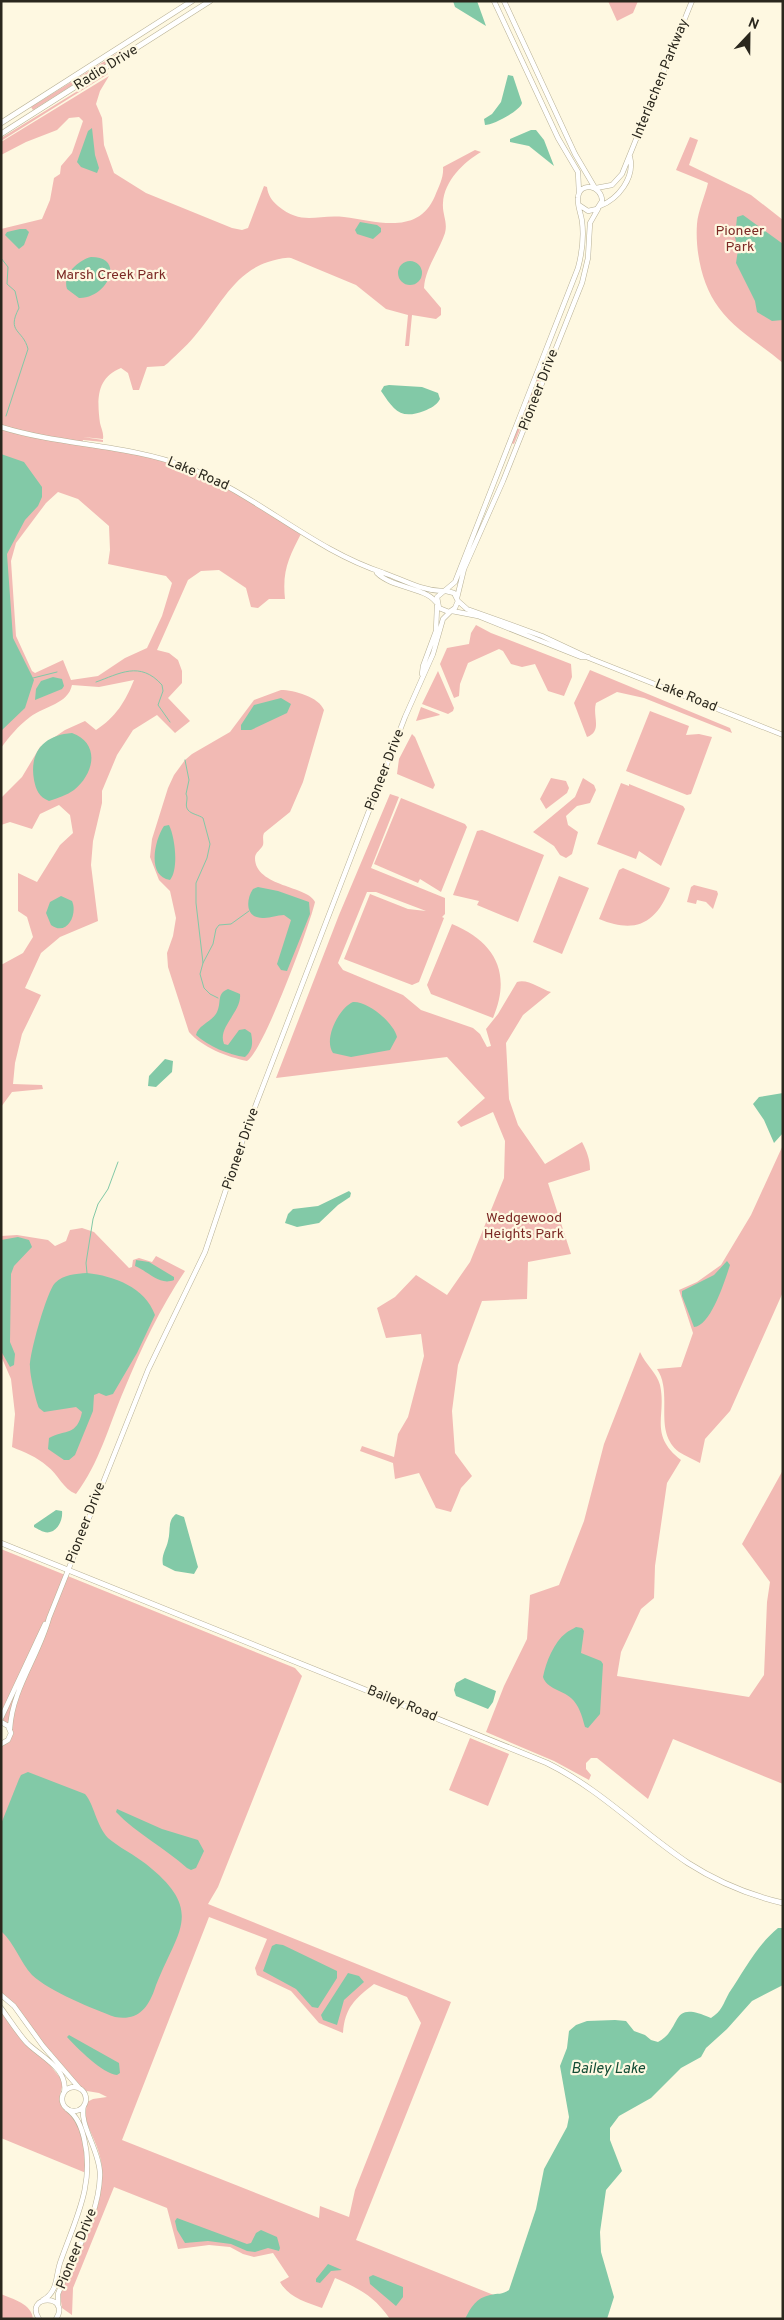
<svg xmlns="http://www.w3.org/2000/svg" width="784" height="2320" font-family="Overpass,sans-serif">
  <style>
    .green { fill: #f2bab4; fill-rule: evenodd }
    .water { fill: #82c9a7 }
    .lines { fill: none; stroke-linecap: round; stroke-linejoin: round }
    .stream { stroke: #82c9a7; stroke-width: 1 }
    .tertiary-casing { stroke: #b8b196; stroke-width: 5.5 }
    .secondary-casing { stroke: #b8b196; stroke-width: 6 }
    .tertiary { stroke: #fff; stroke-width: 4.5 }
    .secondary { stroke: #fff; stroke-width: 5 }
    .labels { text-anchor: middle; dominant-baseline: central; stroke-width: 4.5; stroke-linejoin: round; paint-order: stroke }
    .street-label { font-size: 14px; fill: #2a271d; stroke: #fef8e1 }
    .park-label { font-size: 14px; fill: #7c2925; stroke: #fef8e1 }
    .water-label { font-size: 15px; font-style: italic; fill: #134c35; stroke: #fef8e1 }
  </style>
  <rect width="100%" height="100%" fill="#fef8e1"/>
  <!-- green -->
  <path class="green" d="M608,1H638L633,13L617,21Z
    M121,51L122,54L33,110L31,107Z
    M107,73L108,74L1,141V138Z
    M109,76L100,91L96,104L102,118L104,145L114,173L146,193L232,228L242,230L248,228L264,186L267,187C268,195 272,201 278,206C302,226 317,214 344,217C377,221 418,236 435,196C439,186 444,177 443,167L475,150L481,152C464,162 444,181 443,203C442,214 448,222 445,233C439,251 425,269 424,288L441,308V315L436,319L412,315L409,346H405L408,315L386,309L356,285L291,258C283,257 276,260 268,262C234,273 220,306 198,332C189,344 178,353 168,363L164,366L147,367L139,390H133L128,373L121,368C96,378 97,400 100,423C101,428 104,433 103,439L83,437L103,440V442L83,440L82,444L134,452L203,474L302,532C289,557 282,570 285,599H269L258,608L251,607L246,588L219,570L201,571L188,580L157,650L169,653L178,660L182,671V683L168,698L190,721L175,733L157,715L133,730L117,755L102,791V803L93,841L91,865L98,921L60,937L41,953L25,988L41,995L22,1034L15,1063L13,1084L42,1085L43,1089L12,1092L1,1107V965L23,953L33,937L27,917L18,911V873L37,882L60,845L73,833L70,815L59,805L40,814L32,829L10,822L1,825V798L22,777L40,747L65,730L85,721L96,730C116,717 125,702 134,680L99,687L72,685C68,704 45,706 30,717C18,726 10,736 1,748V229L42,219L50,200L54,178L60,174L61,166L72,153L83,121L79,117L69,118L57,130L26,142L1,155V142ZM58,492L78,499L109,526L110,550L108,564L166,576L172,583L162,616L147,648L125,658L98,676L71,680L63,660L35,673L32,671L16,636L11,561L16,543L46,503Z
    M690,137L698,140L689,165L751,195L783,220V363C762,345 735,330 719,308C702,286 695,251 697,224C698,211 705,196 708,183L676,170Z
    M549,349L552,350L514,444L511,443Z
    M476,625L491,633L571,664L572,677L564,696L548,691L535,664L522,667L511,664L503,651L499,649L468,663L460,684L459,696L454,698L440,664L447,648L469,644L471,633Z
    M590,670L730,728L732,733L644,698L617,692L596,703C592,716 603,731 587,737L574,703Z
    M438,671L454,708L453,711L448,714L422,704Z
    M281,690C294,690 319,697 324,710L303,782L290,812L264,833C262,837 264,841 263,845C261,850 255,852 255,858C255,887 309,886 315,902C310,925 263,1052 247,1061C227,1057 202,1047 189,1032L168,967L167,953L173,936L176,918L170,891L159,880L150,857L152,839L168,788L174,775L185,760L192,754L230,732L254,700Z
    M421,707L439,714L440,715L416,721Z
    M650,711L689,726L686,735L699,734L712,737L691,794L687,795L626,771Z
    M412,734L415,737L435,785L433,789L397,774L399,759Z
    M551,778L566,781L569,788L567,793L546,809L540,799Z
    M583,778L594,785L596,790L590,803L577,806L566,816L568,825L578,832L572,854L566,858L560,855L554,846L533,832L575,797Z
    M621,783L629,786V784L683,806L685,809L661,866L639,851L636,859L597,844Z
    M390,794L399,797L371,868L445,898V914L442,917L444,918L419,982L412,985L344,959L370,894L408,909L426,911L376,892H367L338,963L343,970L403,995L421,1010L473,1028L480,1034L487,1047L491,1046L486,1029L498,1014L517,982C527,978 541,989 551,992L523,1015L506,1043L509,1099L518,1125L545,1164L582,1142C587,1152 590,1159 590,1170L548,1183L571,1254L528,1262L527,1299L482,1301L458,1365L452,1411L455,1453L472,1476L461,1488L451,1512L436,1508L419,1473L395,1479L393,1463L360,1451L362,1446L394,1457L398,1434L408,1417L424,1356L421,1334L386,1338L377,1308L395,1297L416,1275L447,1295L470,1262L504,1178L505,1141L493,1112L461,1127L457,1122L485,1098L447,1057L276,1078L339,915Z
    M401,798L465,824L467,827L441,892L420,879L418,883L374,864Z
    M482,830L544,855L518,922L477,905L479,901L453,895L477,831Z
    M623,868L670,888C656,924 635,934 599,919L619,870Z
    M559,876L589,888L562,954L533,942Z
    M694,885L717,891L718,894L713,909L706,902L697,900L696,904L687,902L691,887Z
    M452,924C495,942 512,973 493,1018L431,994L427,985Z
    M783,1145V1292L730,1411L705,1439L700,1463C693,1459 685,1456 679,1452C652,1431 674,1394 657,1369L681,1367L693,1333L679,1290L697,1282L721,1265L751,1215Z
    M82,1228L94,1232L129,1268L132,1267L133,1260L139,1258L152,1262L156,1256L185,1271C160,1308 141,1349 124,1390C109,1425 99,1464 76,1494C63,1489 58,1474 47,1466C37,1457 24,1452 12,1447L15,1414L11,1379L1,1356V1236L17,1235L48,1240L55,1246L66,1241L70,1230Z
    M640,1352C645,1364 657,1373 660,1385C667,1416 648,1434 681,1460L667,1483L655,1566L654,1598L641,1609L621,1652L617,1676L749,1697L764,1675L767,1602L770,1582L742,1544L783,1470V1784L673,1739L648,1799L597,1758H591L586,1763V1769L591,1775L589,1780L554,1761L486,1732L504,1686L527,1639L530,1595L559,1585L584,1521L604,1444Z
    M1,1549L295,1668L302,1676L218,1887L208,1904L451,2002L356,2240L554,2319H390C374,2296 360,2289 335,2278L322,2308C306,2302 289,2298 280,2282L289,2277L273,2253L254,2257L243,2254L230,2247L209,2245L178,2249L167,2208L114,2187L73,2288L72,2315L62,2308L60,2295C77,2254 108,2207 101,2161C98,2146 91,2134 86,2121C84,2114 88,2108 85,2103L93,2099L107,2097L99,2093L81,2090L14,2006L1,1995V1744L8,1740L10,1729L1,1722ZM209,1917L267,1939L255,1968L257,1975L291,1991L319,2023L343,2033C345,2007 355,1999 374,1984L407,1997L421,2023L355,2190L349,2217L320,2206L319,2218L122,2140Z
    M470,1738L509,1754L488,1806L449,1790Z
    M1,2012L22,2041L49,2064L62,2080C64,2088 58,2094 60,2102C62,2111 71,2113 75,2120C84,2135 85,2155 86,2173L1,2138Z
    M1,2294C13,2299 32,2304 33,2319H1Z"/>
  <!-- water -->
  <path class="water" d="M453,1H477L486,26L455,7Z
    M508,75L513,76L522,103C520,111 493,125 485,125L484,119L492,114L501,102Z
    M92,128L95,155L99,168L97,173L81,167L77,162L88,131Z
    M531,130H536L544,140L554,166L529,146L510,142V139Z
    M743,215L783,244V320L772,321L757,312L755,301L736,263L738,250L735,237L737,217Z
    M360,222L377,225L381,228V232L373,239L357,234L355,230Z
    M20,229H26L29,232L24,245L19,249L5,235L7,232Z
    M91,257C127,257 107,299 79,298L67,289C62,274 79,260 91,257Z
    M398 273a12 12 0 1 1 24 0a12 12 0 1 1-24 0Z
    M389,385L422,387L438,393L440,399C436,406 431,408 424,411C400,420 394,410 381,391L384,386Z
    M1,454L24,462L42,487V497L38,506L25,520L7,554L13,638L34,680L25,708L1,731Z
    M53,677L62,679L64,686L62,689L35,700L36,689L41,681Z
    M281,698L291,704L287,713L251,730H241V725L254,705Z
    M72,733C100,743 95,773 74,790C67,795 58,798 49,801C39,797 36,790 34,780C29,752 44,735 72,733Z
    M169,825C175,837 179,869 170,880C146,876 155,839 164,826Z
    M258,887L278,891L309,902L310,914L287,971L281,970L277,964L291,920L284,915C277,915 271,918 264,918C246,919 245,901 253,889Z
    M61,896L72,901C78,914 67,937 51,925L46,913L50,902Z
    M228,989L240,994C242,1012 217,1027 224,1044L228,1045L239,1030L245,1029L251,1033C253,1043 253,1050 245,1057C229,1055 208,1046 196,1035C198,1025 212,1022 217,1012C222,1002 216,994 228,989Z
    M353,1002C368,1001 394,1023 397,1037L390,1050L351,1057L333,1053C323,1039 339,1008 353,1002Z
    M165,1059L173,1061L172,1072L156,1087L148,1086L149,1076Z
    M783,1093V1133L774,1143L764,1120L753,1104L759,1097Z
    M349,1191L351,1193L350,1197L338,1205L319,1223L297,1227L285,1223L288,1214L293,1209L318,1206Z
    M18,1237L29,1240L32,1247L14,1266L11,1274L10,1342L15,1354L14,1365L10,1367L1,1351V1240Z
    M136,1260L149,1262L174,1277V1280C159,1286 148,1271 135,1266Z
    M727,1261L730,1265C725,1280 711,1326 694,1327L682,1296V1291L714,1275Z
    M87,1273C114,1276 145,1287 155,1315L137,1353L113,1394L106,1396L99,1393L94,1395L93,1411L75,1455L69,1460H64L48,1449L49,1438C66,1429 77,1436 82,1412L76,1407L44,1412L39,1408C36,1401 30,1376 30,1367C29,1355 47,1291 55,1283C64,1274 76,1274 87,1273Z
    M56,1510L62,1511C63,1518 59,1530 50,1532C45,1534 38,1529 34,1527V1525Z
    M176,1514L184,1517L198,1567L194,1574L175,1571L163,1565C161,1555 166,1550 168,1541C171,1531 167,1521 176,1514Z
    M576,1627L582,1628L584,1631L581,1653L601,1661L603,1664L600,1714L588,1728L585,1727C582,1716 579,1705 571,1698C562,1690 547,1689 543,1677C546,1662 554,1642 566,1633C568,1631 573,1629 576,1627Z
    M465,1678L496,1691L493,1702L488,1709L456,1696L454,1690L456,1683Z
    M28,1772L85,1794C94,1804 96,1825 108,1838C117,1846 136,1856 146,1864C208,1913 175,1932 154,1991C147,2010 136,2021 115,2017C93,2009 49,1991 32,1975C20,1962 15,1944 1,1931V1824L19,1779L21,1775Z
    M117,1809L162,1829L198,1840L204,1851L196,1868L191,1870L187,1868C165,1848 137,1834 116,1812Z
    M778,1928H783V1985L752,2001L727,2029L706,2048L701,2057L681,2068L651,2098L619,2116L610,2128V2140L622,2171L606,2190L600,2232L601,2252L614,2297L607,2319H465C471,2307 476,2298 490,2295C498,2293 502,2295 509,2290L536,2209L544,2169L567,2127L569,2117L560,2066L567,2048L569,2031L576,2025L587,2021L615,2020L626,2021L634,2031L645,2035L651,2040L658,2042C684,2028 668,1999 711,2018C722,2011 723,2004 729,1993C744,1971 757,1945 778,1928Z
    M276,1944L283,1945L337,1971V1978L318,2008L312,2007L296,1989L263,1971L272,1946Z
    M348,1973L359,1976L364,1982L344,2000L337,2025L323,2020L321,2015Z
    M69,2035L119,2063L120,2073L117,2075C103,2074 77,2048 67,2037Z
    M177,2218L247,2244L251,2243L256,2233L261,2230L277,2237L280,2248L279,2251L268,2248L255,2252L247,2251L231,2244L208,2241L185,2243L177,2230L175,2221Z
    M328,2264L342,2270L331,2271L320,2283L316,2282V2279Z
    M373,2275L403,2287V2297L396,2306L370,2284L369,2277Z"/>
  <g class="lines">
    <!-- stream -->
    <path class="stream" d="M1,258L8,267L7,284L15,291L19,308C6,333 23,329 28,349L6,416
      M33,678L57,672
      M96,682C119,674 140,660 162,685L163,691L158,705L170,722
      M185,760L189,780L186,794C189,799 184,805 188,810C191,814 199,815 203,818L210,844L207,858L196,883V903L203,963L200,974L204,988L210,994L218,998
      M203,963L213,944L216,929L219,925L231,924L249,911
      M87,1273L86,1263L93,1219L98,1204L108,1189L118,1162"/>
    <!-- tertiary casing -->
    <g class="tertiary-casing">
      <path id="tertiary" d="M494,1L558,138L578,172L579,193
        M504,1L575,154L595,188
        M596,188L612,185L622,174L692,1
        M600,206C618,199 635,178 630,157
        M1,427C62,446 127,444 187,467C257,495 313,550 384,573C404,580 420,590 442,591
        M377,573C392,588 424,587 436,602
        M446,591L454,593L458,601L455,608L449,612L439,608L437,597L455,582L578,268C582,253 584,237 582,221C581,214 577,205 578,198C579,181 602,185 602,201L597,209L588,211L579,205
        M457,598L464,569L503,481L582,283L588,258L590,223L598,209
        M458,601L467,609L542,636L589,658L783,735
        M452,611L478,616L581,657H588
        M422,674L423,666L436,631L437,606
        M1,1718L45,1624
        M1,1722L8,1726L11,1733L8,1740L1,1744
        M10,1729C12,1689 39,1656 49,1618L148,1370L205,1252L245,1133L405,717L433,654L443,619L451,611
        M1,1995L14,2006L43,2046L80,2089
        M1,2008C10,2020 17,2032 27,2043C41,2057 69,2069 64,2093
        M62 2099a12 12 0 1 1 24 0a12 12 0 1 1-24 0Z
        M43,2300C59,2291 55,2275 61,2260C76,2218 95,2183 84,2138C81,2126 77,2116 67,2109
        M58,2306V2294C73,2255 99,2218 100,2175C100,2150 78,2124 84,2105
        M39,2319C23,2294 72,2294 56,2319"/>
    </g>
    <!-- secondary casing -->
    <g class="secondary-casing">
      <path id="secondary" d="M1,123L192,1
        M1,134L210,1
        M1,1543L547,1763C600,1789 640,1831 688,1863C716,1881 749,1895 783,1903"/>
    </g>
    <!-- tertiary -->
    <use href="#tertiary" class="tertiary"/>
    <!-- secondary -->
    <use href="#secondary" class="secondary"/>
  </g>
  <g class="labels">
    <!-- street labels -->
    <g class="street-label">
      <text transform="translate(106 68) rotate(-32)">Radio Drive</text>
      <text transform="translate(661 79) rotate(-68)">Interlachen Parkway</text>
      <text transform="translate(539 390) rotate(-69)">Pioneer Drive</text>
      <text transform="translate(198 474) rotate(23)">Lake Road</text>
      <text transform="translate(686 696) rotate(22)">Lake Road</text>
      <text transform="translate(385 770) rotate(-69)">Pioneer Drive</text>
      <text transform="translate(241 1149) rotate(-71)">Pioneer Drive</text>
      <text transform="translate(86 1523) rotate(-69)">Pioneer Drive</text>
      <text transform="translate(402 1704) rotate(22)">Bailey Road</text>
      <text transform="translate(77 2249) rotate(-68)">Pioneer Drive</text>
    </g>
    <!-- park labels -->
    <g class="park-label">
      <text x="740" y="231">Pioneer<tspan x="740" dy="16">Park</tspan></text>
      <text x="111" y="275">Marsh Creek Park</text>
      <text x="524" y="1218">Wedgewood<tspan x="524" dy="16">Heights Park</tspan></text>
    </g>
    <!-- water labels -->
    <g class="water-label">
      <text x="608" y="2069">Bailey Lake</text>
    </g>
  </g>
  <!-- border -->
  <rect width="784" height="2320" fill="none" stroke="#2a271d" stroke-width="5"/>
  <!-- north arrow -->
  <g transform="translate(749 35) rotate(22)" stroke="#fef8e1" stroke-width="4" paint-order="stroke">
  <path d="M0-4L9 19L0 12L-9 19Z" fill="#2a271d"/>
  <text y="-8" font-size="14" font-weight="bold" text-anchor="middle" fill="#2a271d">N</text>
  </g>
</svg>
